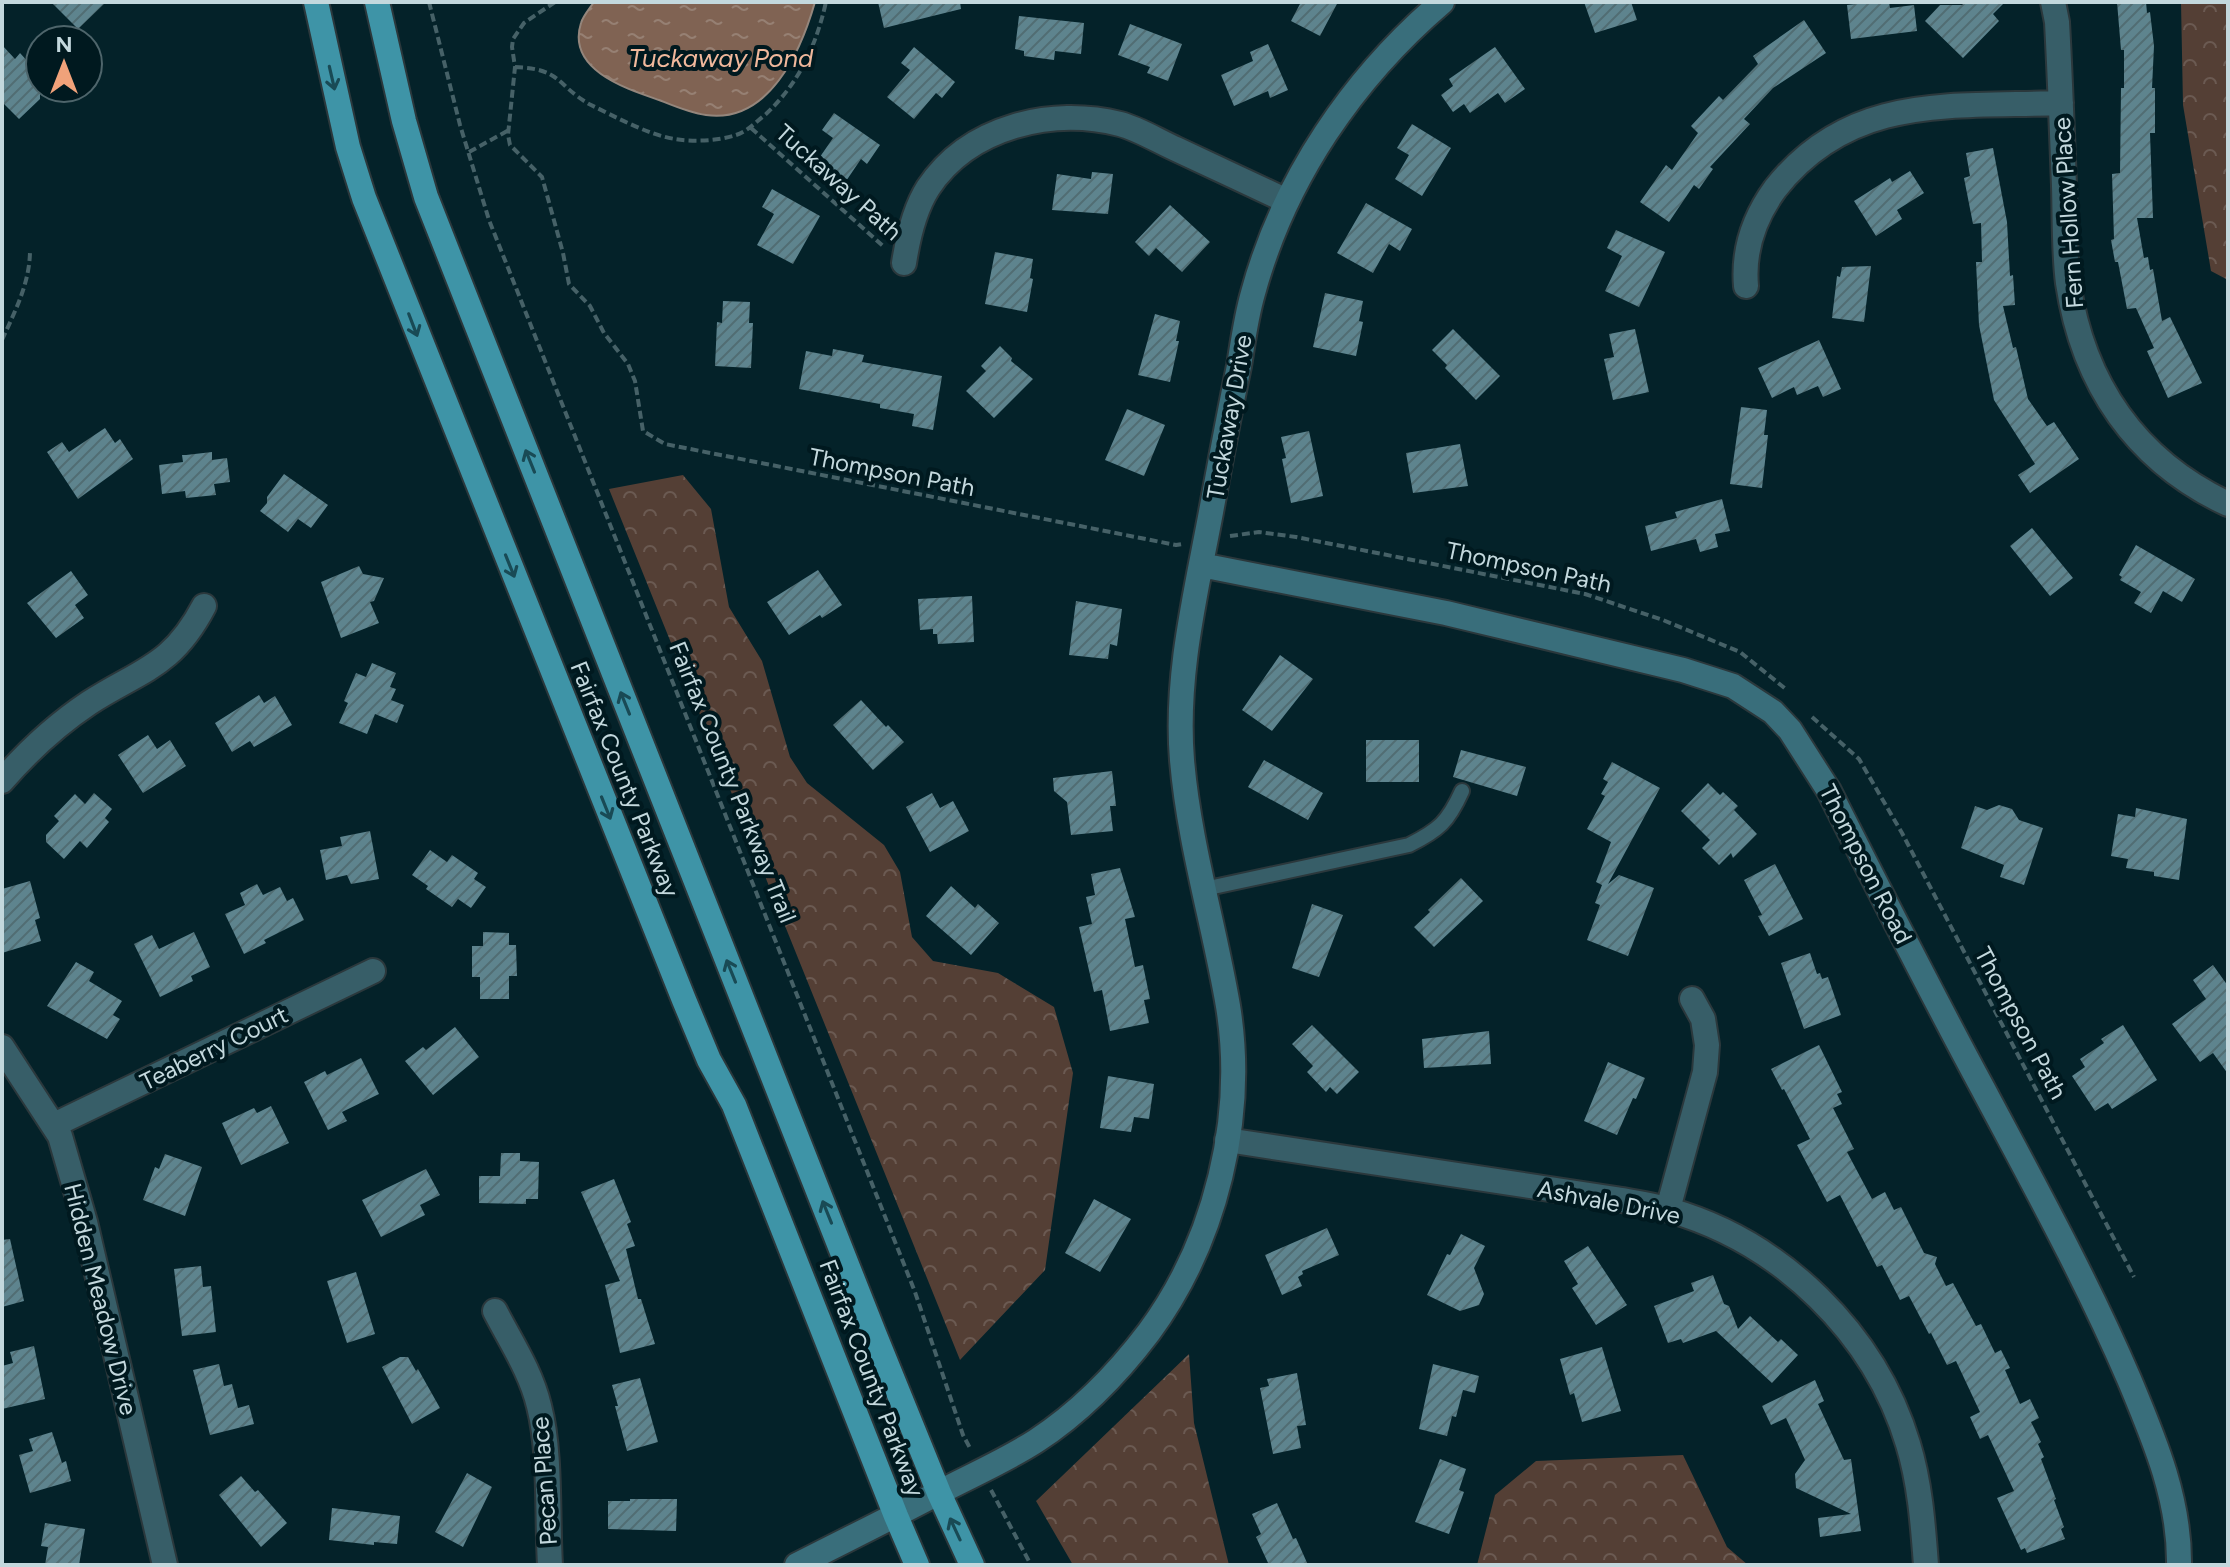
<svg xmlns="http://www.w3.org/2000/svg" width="2230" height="1567" font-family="Figtree,sans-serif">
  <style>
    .forest { fill: url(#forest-crowns) }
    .water { fill: url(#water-ripples); stroke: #94867c; stroke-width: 2 }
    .building { fill: url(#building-hatch) }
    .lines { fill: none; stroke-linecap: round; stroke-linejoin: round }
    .lane-casing { stroke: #2b383c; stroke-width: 18 }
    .street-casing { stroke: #2b383c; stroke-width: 28 }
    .secondary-casing { stroke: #2b383c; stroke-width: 28 }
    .highway-casing { stroke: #2b383c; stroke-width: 28 }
    .path { stroke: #466167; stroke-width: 4; stroke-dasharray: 8 4; stroke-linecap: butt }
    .lane { stroke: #375e68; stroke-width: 14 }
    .street { stroke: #375e68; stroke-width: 24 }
    .secondary { stroke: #396e7b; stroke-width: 24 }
    .highway { stroke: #3e94a7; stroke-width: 24 }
    .oneway { stroke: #194a55 }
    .labels { text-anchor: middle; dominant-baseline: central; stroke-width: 8; stroke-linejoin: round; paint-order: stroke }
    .street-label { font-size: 24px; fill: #c3d8dd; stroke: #00191f }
    .water-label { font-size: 26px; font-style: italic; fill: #f0b89c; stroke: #00191f }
  </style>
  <defs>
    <pattern id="forest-crowns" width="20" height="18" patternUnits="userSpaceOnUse" patternTransform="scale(2)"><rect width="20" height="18" fill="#543f35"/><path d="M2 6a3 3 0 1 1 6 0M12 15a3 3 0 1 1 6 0" fill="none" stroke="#6b5a52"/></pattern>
    <pattern id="water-ripples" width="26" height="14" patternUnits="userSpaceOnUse" patternTransform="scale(2)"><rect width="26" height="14" fill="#806353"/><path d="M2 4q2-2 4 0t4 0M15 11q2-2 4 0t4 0" fill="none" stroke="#968073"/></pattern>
    <pattern id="building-hatch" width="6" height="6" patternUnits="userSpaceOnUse" patternTransform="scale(2)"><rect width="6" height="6" fill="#5e848e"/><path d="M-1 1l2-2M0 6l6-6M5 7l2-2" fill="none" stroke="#516d73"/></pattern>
  </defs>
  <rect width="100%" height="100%" fill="#042229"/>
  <!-- forest -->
  <path class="forest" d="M2181,2H2228V280L2211,271L2183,105Z
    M683,475L711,509L729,607L762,661L790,757L807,783L884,845L900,872L912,937L933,961L998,973L1054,1007L1073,1073L1045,1270L960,1360L609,489Z
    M1189,1354L1194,1423L1229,1565H1073L1036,1501Z
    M1683,1455L1727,1547L1748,1565H1477L1495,1495L1536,1461Z"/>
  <!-- water -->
  <path class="water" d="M594,2H815C801,51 769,124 706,115C690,113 674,106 659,100C627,89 566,70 581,23C583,16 590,8 594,2Z"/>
  <!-- building -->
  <path class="building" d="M51,2H106L78,29Z
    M878,2H960L961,9L884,28Z
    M1301,2H1338L1320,36L1291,21Z
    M1584,2H1631L1637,20L1595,33Z
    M1875,2H1889L1890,8L1914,5L1917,31L1851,39L1847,5Z
    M1965,2H2005L1993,14L1999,21L1963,58L1925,21L1940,5H1962Z
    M2117,2H2146L2147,13L2150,12L2154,46L2152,88H2155V133H2150L2153,218H2137L2144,258L2148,257L2150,270L2153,269L2162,321L2170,317L2202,383L2168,398L2147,351L2154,348L2136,308L2127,309L2118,262H2115L2111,240L2114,239L2112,174L2120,173L2121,88H2124V50H2121Z
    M1019,16L1084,23L1081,54L1055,51L1054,60L1024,56V51L1015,49Z
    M1804,20L1826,53L1773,88L1744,119L1750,124L1710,167L1713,169L1699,189L1694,185L1669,222L1640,202L1666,165L1672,170L1698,133L1691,126L1719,96L1723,100L1758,64L1753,56Z
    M1130,24L1182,44L1168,81L1147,73L1150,67L1118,55Z
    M1268,44L1288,90L1270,98L1268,91L1234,106L1221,75L1253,61L1250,52Z
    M2,45L15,59L20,53L40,75V99L19,119L2,102Z
    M914,47L955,82L942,98L936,93L914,119L887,97L910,70L901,63Z
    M1495,47L1525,89L1505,103L1498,93L1470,113L1464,104L1453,112L1441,95L1453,86L1449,79Z
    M834,113L880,145L867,164L861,159L842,187L813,167L833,138L822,130Z
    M1412,124L1451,148L1422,196L1395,179L1409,155L1397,148Z
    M1993,148L2007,222L2010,276L2013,275L2015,305L2003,306L2013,348L2016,347L2028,399L2047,426L2054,422L2079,459L2030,493L2018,475L2035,464L1994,400L1979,325L1976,262H1982L1981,223L1973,224L1964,178L1970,176L1966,153Z
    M1910,171L1924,193L1897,210L1902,219L1876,236L1854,201L1890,178L1892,182Z
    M1092,172L1113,174L1108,214L1052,210L1057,174L1091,179Z
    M772,189L820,216L793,264L757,245L774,214L762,207Z
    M1366,203L1412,229L1400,251L1389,244L1373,273L1337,253Z
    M1170,205L1210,242L1182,272L1156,248L1149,256L1135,242Z
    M1616,230L1665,252L1639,307L1605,291L1622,256L1607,248Z
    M995,252L1033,259L1030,278L1033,279L1027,312L985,304Z
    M1871,266L1864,322L1832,318L1837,276L1840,277L1842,267Z
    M1325,293L1363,301L1359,321L1363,322L1356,356L1313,347Z
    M723,301L750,302L749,323H753L751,368L715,366L717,322L722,323Z
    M1155,314L1180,321L1176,341H1179L1170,382L1138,375Z
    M1453,329L1500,376L1476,400L1445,368L1447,365L1432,350Z
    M1635,329L1649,392L1613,400L1604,359L1614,357L1609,334Z
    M1819,340L1841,389L1823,397L1818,386L1797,395L1794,387L1772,398L1758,368Z
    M1000,346L1012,358L1011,361L1033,379L994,418L966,391L986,371L981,366Z
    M833,349L864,355L862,362L942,376L933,430L912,426L914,414L880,408V404L799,389L806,351L832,356Z
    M1741,407L1767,410L1764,435H1768L1762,488L1730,484Z
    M1127,409L1165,425L1144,476L1105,460Z
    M105,428L115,443L120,439L133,459L78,499L47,452L62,442L69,452Z
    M1309,431L1323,496L1291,503L1282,459L1286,458L1281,437Z
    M1460,444L1468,486L1413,493L1406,453Z
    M212,452V460L227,458L230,482L214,484L216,495L186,498L185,491L162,494L159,465L183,462L182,455H186Z
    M284,474L328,505L311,528L298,519L288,532L260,511L267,503V497Z
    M1722,499L1730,531L1715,534L1718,547L1700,552L1696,539L1651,551L1645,526L1677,518L1675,512Z
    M2032,528L2073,578L2050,596L2010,546Z
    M2136,545L2195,579L2182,602L2163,591L2151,613L2134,603L2141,592L2120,580L2122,577L2119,575Z
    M359,566L363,574L384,578L374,601L370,602L379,623L341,638L321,582Z
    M818,570L842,605L822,618L820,615L789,635L767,602Z
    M71,571L88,595L75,605L84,618L56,638L27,603Z
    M972,596L974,642L938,644L937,634H933V629L920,630L918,599Z
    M1076,601L1122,609L1117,646L1110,644L1108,659L1069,655Z
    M1280,655L1313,679L1272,731L1242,710Z
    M372,663L396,673L390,687L396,689L391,700L404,705L397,723L375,714L367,734L339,723L348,703L344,701L356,673L366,677Z
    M259,695L264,703L275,696L292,725L254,747L250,741L232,752L215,723Z
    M861,700L886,727L888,725L904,742L873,770L833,725Z
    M148,735L157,749L170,740L186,766L143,793L118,755Z
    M1366,740H1419V782H1366Z
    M1461,750L1526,767L1517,796L1453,777Z
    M1264,760L1323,793L1308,820L1248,787Z
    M1612,762L1660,788L1608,884L1619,875L1654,888L1628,956L1587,940L1600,905L1595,903L1602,885L1596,882L1611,842L1587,829L1605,796L1601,794L1608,782L1603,779Z
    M1112,771L1116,806H1110L1113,831L1071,835L1067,802L1054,791L1053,778Z
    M1708,783L1720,795L1723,792L1738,806L1734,810L1757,834L1733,858L1731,853L1719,865L1702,848L1710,840L1681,811Z
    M94,793L112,809L105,818L109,822L87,848L80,841L64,859L46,842V835L59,821L54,816L75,794L85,804Z
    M932,793L940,808L953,801L969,831L930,852L906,807Z
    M1999,805L2012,809L2019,820L2043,828L2024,885L2000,877L2004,865L1961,848L1975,806L1987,810Z
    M2136,808L2187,819L2179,880L2154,876V872L2126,868L2128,859L2111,856L2118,814L2135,817Z
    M370,831L379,879L351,884L347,875L326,880L320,850L342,846L340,837Z
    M430,850L447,862L452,855L478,873L474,879L486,887L471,908L458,899L452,907L426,889L428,886L412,875Z
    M1775,864L1803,919L1769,936L1758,916L1762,915L1744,880Z
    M1120,868L1135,917L1125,919L1135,967L1143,965L1150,999L1144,1000L1149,1023L1110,1031L1102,990L1094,992L1079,927L1092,924L1086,897L1095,895L1091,874Z
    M1461,878L1483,901L1434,947L1414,927L1430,912L1428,910Z
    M30,881L40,918L35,920L41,941L2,953V889Z
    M257,884L263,895L280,887L287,901L293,898L304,920L264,940L266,943L244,954L225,914L245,905L240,893Z
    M951,886L975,908L978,904L999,923L971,955L926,916Z
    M1312,904L1343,915L1319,977L1292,968Z
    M194,932L210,967L191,976L193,981L160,997L134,944L152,935L159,949Z
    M483,932L509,933V945H516L517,976H509V999H480V977H472V946H483Z
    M1810,953L1817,974L1820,973L1822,979L1828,977L1841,1015L1804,1029L1781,963Z
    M76,962L94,972L89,981L122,1001L113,1015L120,1019L107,1039L47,1006Z
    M2213,965L2228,986V1074L2213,1053L2200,1062L2172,1024L2206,999L2193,980Z
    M1312,1025L1359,1072L1337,1094L1330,1087L1326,1092L1307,1072L1313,1066L1292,1044Z
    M2123,1025L2157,1080L2112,1109L2108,1103L2095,1111L2072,1076L2085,1067L2080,1059L2104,1043L2101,1039Z
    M455,1027L479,1057L433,1095L405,1061L423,1047L426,1050Z
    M1489,1031L1491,1064L1424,1068L1422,1039Z
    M1819,1045L1842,1092L1837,1094L1842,1104L1833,1108L1854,1149L1847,1152L1872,1199L1885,1192L1894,1210L1901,1207L1924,1253L1937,1257L1935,1264L1946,1286L1953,1283L1976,1326L1981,1324L1995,1353L2001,1350L2010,1368L2005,1370L2020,1404L2030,1399L2039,1418L2031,1422L2041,1442L2038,1444L2044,1457L2041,1459L2056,1499L2054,1500L2064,1527L2061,1529L2065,1539L2027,1553L2025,1548L2021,1550L1997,1498L2014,1491L1988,1435L1980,1439L1970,1417L1980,1412L1956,1361L1947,1365L1931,1333L1929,1334L1909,1296L1900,1300L1882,1265L1877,1267L1840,1195L1827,1202L1797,1145L1810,1139L1784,1089L1782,1090L1771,1069Z
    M361,1058L379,1094L342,1112L347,1121L328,1130L304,1082L325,1071L327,1075Z
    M1608,1062L1645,1078L1636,1099L1633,1098L1617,1135L1584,1121Z
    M1108,1076L1154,1084L1149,1119L1134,1117L1131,1132L1100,1128Z
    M271,1106L289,1143L241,1165L222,1123L254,1108L257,1113Z
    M501,1153H520V1161L539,1162L538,1199H526V1204L479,1203V1176H500Z
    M165,1154L202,1167L185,1216L143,1200L155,1167L159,1169Z
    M426,1169L440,1195L420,1205L425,1215L381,1237L362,1200Z
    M614,1179L631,1222L627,1224L635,1246L626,1249L638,1299H641L655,1344L620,1353L605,1285L620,1281L581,1192Z
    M1094,1199L1131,1219L1100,1272L1065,1253Z
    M1327,1228L1339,1255L1302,1271L1303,1274L1298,1277L1302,1286L1282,1295L1265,1255Z
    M1461,1234L1485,1246L1474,1268L1484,1294L1479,1305L1460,1311L1427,1295L1447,1254L1450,1255Z
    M10,1239L24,1301L2,1307V1240Z
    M1588,1246L1627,1305L1596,1325L1572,1288L1578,1284L1564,1261Z
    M201,1266L203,1287L211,1286L216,1332L182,1336L174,1269Z
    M356,1272L375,1334L347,1343L327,1281Z
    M1713,1275L1724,1304L1729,1306L1738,1329L1750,1316L1778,1342L1781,1339L1798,1355L1772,1383L1716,1331L1683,1343L1681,1339L1668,1343L1654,1306L1694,1291L1691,1283Z
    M34,1346L45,1399L2,1409V1366L13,1363L10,1352Z
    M1602,1347L1621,1411L1582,1422L1574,1393L1570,1395L1560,1359Z
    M400,1357H408L416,1371L418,1369L440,1408L412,1424L382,1367Z
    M219,1364L224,1386L232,1384L238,1408L249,1405L254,1424L210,1435L193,1370Z
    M1433,1364L1479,1376L1475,1393L1463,1390L1456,1417L1452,1416L1447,1436L1419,1429Z
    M1297,1373L1306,1425L1297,1426L1301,1448L1273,1454L1260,1388L1269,1386L1267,1379Z
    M640,1378L658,1442L627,1451L615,1406H618L612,1385Z
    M1815,1380L1824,1401L1818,1404L1844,1460L1851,1459L1861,1531L1820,1537L1818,1518L1851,1514L1796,1488L1795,1474L1805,1460L1786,1418L1771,1425L1762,1406Z
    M52,1432L62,1463L66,1461L71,1481L30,1493L19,1455L33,1451L29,1439Z
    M1440,1459L1466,1469L1459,1490L1464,1492L1449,1534L1415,1522Z
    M467,1473L492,1487L463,1547L435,1532Z
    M241,1476L255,1492L258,1490L287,1523L261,1547L219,1495Z
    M630,1499H677L676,1531L608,1529V1501H630Z
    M1277,1503L1293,1539L1296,1538L1308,1565H1269L1256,1537L1261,1534L1252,1514Z
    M332,1508L400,1516L397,1544L374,1542V1545L329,1540Z
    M45,1523L85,1529L79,1565H45L48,1547L41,1546Z"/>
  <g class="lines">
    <!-- lane casing -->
    <g class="lane-casing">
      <path id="lane" d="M1204,889L1409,845C1439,830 1448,822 1462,791"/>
    </g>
    <!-- street casing -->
    <g class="street-casing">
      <path id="street" d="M2053,2L2057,22C2060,77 2062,132 2064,186C2065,218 2064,252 2068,283C2083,384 2136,461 2228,504
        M904,263C908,237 914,210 928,188C969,126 1052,107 1120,124C1139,129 1158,141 1176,149C1213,166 1250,184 1287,201
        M1746,286C1743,251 1754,218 1775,189C1850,93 1952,107 2061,103
        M2,781C28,751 56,725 89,703C142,669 172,667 204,606
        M2,1047L60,1136L85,1222L165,1565
        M54,1125L373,971
        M1227,1140L1616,1199C1633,1202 1652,1205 1669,1210C1782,1242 1875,1334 1908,1444C1920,1483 1923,1525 1926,1565
        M1668,1209L1705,1072L1707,1045L1703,1019L1692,999
        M495,1311C511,1342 531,1372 539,1406C551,1453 547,1515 550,1565"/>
    </g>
    <!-- secondary casing -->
    <g class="secondary-casing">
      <path id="secondary" d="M1201,565L1446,613L1683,670L1733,686L1773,712L1790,730L1829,791C1879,890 1929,989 1982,1087C2033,1183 2086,1279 2129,1379C2154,1439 2180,1499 2179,1565
        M797,1565C844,1541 891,1518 938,1493C970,1476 1005,1461 1036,1441C1079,1413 1118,1373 1149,1332C1216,1241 1246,1117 1228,1006C1214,924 1189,843 1182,760C1175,676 1196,593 1211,512C1220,463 1229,414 1239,366C1243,341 1246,317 1253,293C1284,179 1353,78 1442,2"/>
    </g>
    <!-- highway casing -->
    <g class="highway-casing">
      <path id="highway" d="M316,2L348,147L364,198L684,1000L709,1060L734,1105L896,1516L917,1565
        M377,2L404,121L426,197L874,1333L939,1493L972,1565"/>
    </g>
    <!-- path -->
    <path class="path" d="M429,2L460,125L489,220L915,1292L963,1435L971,1450
      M555,2L524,23L513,39L512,47L515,67L508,135L510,145L542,177L563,253L569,284L590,306L604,333L628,364L635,381L643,431L665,444L1176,545L1182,544
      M515,67C562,69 555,84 589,104C614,116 648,135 675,139C693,142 718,141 736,135C748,131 756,122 766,114C799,83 816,46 826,2
      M751,128L883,246
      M469,152L509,130
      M2,340C15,311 30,283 30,250
      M1230,536L1259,532L1296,537L1585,594L1663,620L1740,652L1787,690
      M1812,717L1859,759L1902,833L2134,1277
      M991,1490L1031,1565"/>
    <!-- lane -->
    <use href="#lane" class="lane"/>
    <!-- street -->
    <use href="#street" class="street"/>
    <!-- secondary -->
    <use href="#secondary" class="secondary"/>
    <!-- highway -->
    <use href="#highway" class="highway"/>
  </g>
  <!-- one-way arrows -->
  <defs><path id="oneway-shaft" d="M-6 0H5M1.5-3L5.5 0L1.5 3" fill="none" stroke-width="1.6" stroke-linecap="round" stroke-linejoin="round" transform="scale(2)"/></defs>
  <g class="oneway">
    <use href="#oneway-shaft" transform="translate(332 78) rotate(77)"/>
    <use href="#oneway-shaft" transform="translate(413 325) rotate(69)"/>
    <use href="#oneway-shaft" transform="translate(530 461) rotate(-112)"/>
    <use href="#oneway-shaft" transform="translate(510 566) rotate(68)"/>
    <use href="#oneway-shaft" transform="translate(625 703) rotate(-112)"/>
    <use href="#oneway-shaft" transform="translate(606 808) rotate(68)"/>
    <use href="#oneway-shaft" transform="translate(731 971) rotate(-112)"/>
    <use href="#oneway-shaft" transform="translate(827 1212) rotate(-112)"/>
    <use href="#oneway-shaft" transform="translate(955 1529) rotate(-115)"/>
  </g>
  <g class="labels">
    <!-- street labels -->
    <g class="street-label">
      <text transform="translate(839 182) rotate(42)">Tuckaway Path</text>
      <text transform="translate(2068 213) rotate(-94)">Fern Hollow Place</text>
      <text transform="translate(1229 417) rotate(-80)">Tuckaway Drive</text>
      <text transform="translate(892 472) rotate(11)">Thompson Path</text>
      <text transform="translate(1529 567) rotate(12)">Thompson Path</text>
      <text transform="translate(625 779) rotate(68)">Fairfax County Parkway</text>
      <text transform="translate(733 782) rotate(68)">Fairfax County Parkway Trail</text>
      <text transform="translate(1866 864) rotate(63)">Thompson Road</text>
      <text transform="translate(2021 1023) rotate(62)">Thompson Path</text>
      <text transform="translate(214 1048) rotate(-26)">Teaberry Court</text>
      <text transform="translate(1609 1202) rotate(11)">Ashvale Drive</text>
      <text transform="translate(101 1299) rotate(76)">Hidden Meadow Drive</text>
      <text transform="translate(872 1378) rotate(69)">Fairfax County Parkway</text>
      <text transform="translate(544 1481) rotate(-94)">Pecan Place</text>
    </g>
    <!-- water labels -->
    <g class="water-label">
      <text x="721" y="58">Tuckaway Pond</text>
    </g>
  </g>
  <!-- border -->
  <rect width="2230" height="1567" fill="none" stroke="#c3d8dd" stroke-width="8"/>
  <!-- north arrow -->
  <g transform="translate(64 64)"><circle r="38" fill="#00191f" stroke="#4e656b" stroke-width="2"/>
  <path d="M0-6L14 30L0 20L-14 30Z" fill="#f0a27a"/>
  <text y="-12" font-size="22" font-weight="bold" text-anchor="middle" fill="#c3d8dd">N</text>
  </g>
</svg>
